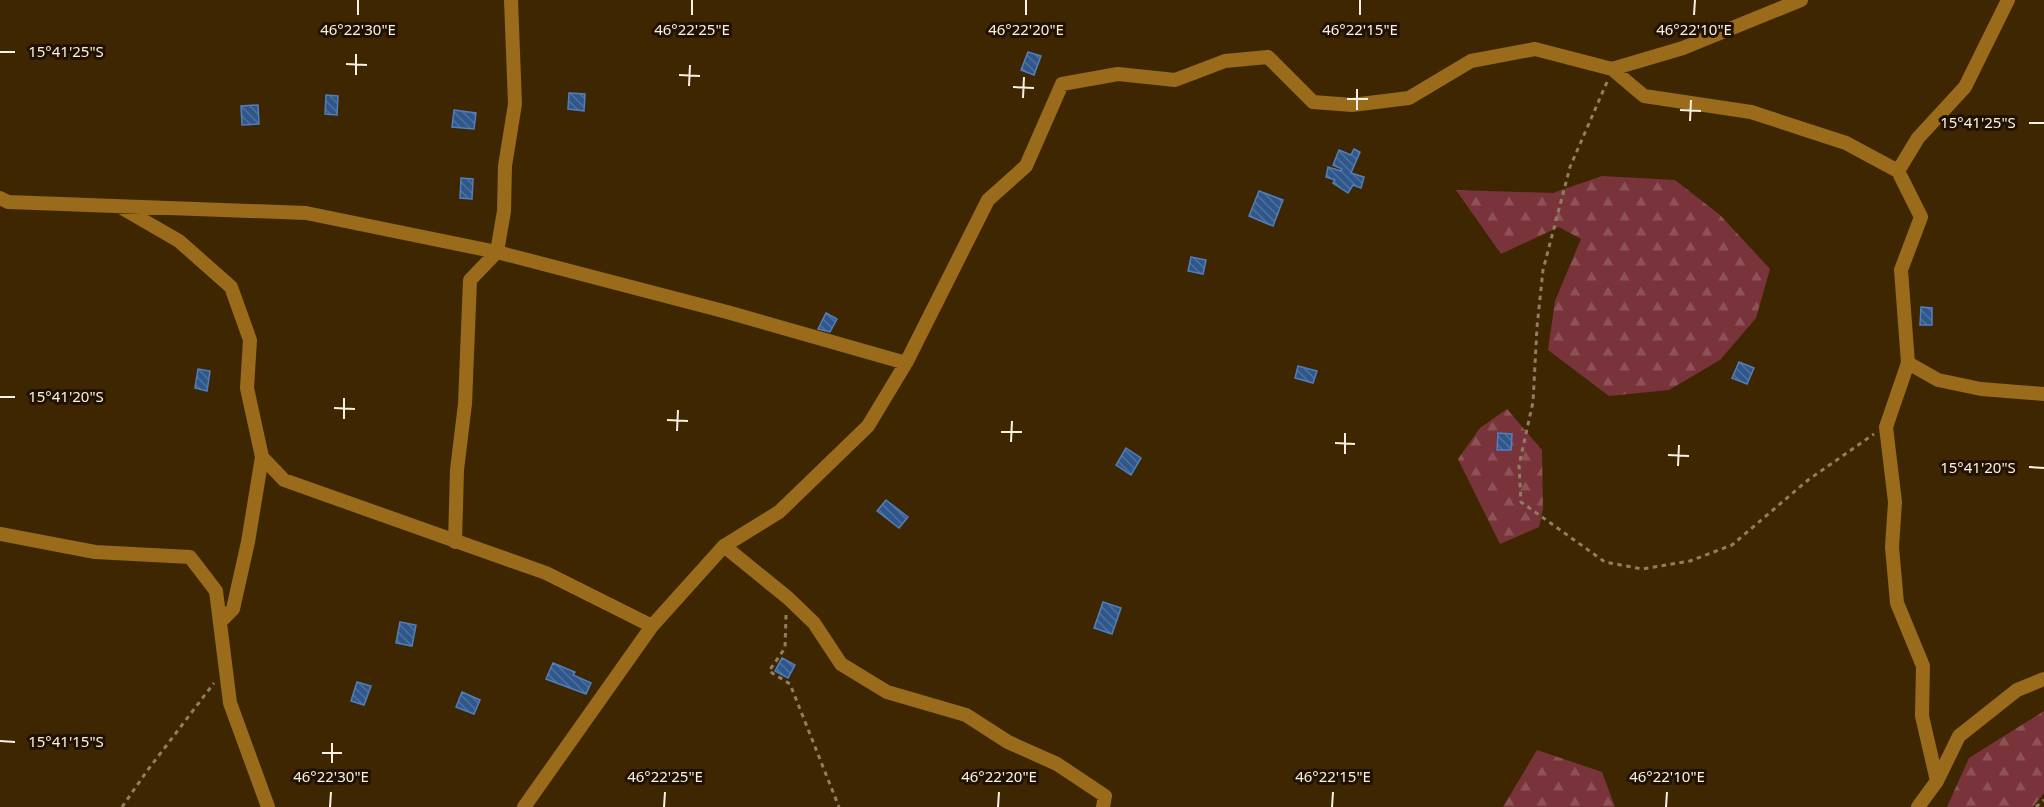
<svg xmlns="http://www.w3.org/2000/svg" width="2044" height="807" font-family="'Noto Sans',sans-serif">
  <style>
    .forest { fill: url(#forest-firs) }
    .building { fill: url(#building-back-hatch); stroke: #517fbd; stroke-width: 1.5 }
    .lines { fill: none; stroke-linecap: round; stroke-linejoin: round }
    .path { stroke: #8f7e61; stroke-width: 3; stroke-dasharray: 4.5 4.5; stroke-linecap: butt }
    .street { stroke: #996b1a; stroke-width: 14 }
    .ticks { fill: none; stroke: #fbf1e3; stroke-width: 2 }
    .ticks-label { font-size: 15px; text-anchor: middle; fill: #fbf1e3; stroke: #201100; stroke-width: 6; stroke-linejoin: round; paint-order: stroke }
  </style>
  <defs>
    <pattern id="forest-firs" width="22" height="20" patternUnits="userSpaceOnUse" patternTransform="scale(1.5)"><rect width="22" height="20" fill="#79343b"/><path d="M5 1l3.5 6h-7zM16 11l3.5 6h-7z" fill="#8d5257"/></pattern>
    <pattern id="building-back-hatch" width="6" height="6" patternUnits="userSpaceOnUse" patternTransform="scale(1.5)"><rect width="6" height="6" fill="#2f578c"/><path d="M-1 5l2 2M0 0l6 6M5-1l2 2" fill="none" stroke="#4e709c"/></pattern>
  </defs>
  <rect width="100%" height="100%" fill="#3e2700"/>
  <!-- forest -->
  <path class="forest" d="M1602,176L1675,180L1720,215L1770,269L1756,318L1720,360L1669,390L1609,396L1548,350L1555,301L1581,239L1559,227L1501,254L1456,190L1553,193Z
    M1507,409L1542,450L1543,509L1539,527L1500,544L1458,459L1480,428Z
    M2044,711V793L2033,807H1947L1969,758Z
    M1537,750L1602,772L1615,807H1503Z"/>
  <!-- building -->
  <path class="building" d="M1028,52L1041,56L1034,75L1021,70Z
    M569,93L585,94L584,111L568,109Z
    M326,95L338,96L337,115L325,114Z
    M258,105L259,124L242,125L241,106Z
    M454,110L476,113L474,129L452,127Z
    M1354,149L1360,152L1351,173L1364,177L1361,188L1353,185L1348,193L1333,183L1335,180L1326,177L1328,167L1341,171L1342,169L1333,165L1339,150L1351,155Z
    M461,178L473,179L472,199L460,198Z
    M1259,191L1283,200L1273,226L1249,216Z
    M1191,257L1206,260L1203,274L1188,271Z
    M1921,307L1932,308V325H1920Z
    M826,313L837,319L830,332L818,329Z
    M1739,362L1754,368L1747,384L1732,378Z
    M1298,366L1317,371L1313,383L1295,378Z
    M198,369L210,371L207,391L195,388Z
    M1498,433L1512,434L1511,450H1497Z
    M1126,448L1141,458L1131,475L1116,465Z
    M886,500L908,517L899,528L877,511Z
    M1103,602L1121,608L1112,634L1094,628Z
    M400,622L416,625L412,646L396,643Z
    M782,658L795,665L788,678L775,671Z
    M553,663L575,672L573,675L591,683L586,694L546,679Z
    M357,682L371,686L364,705L351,701Z
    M462,692L480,700L474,714L456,707Z"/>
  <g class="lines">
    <!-- path -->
    <path class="path" d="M1607,82L1570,167L1543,270L1537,327L1533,402L1519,465L1521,502L1605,562L1642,569L1690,561L1732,545L1808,480L1874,434
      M786,615L785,648L769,671L790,684L839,807
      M122,807L147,771L214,683
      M2036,807L2044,800"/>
    <!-- street -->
    <path class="street" d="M1612,69L1644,96L1751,112L1846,143L1898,171
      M0,198L8,202L306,213L497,252L727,312L906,363
      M122,208L179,241L231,287L250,340L247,388L262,457L284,480L546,573L652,626
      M1908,363L1938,380L1981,389L2044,394
      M0,534L95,552L190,557L216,591L230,703L268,807
      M455,542L457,470L465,404L470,280L497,252L504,211L505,166L515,104L511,0
      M724,546L788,598L814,623L841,664L887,692L966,715L1008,742L1057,764L1105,796L1103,807
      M220,622L233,609L248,542L262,457
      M1937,781L1959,736L2017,690L2044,679
      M524,807L652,626L724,546L779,512L868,426L906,363L988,200L1026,166L1062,84L1118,74L1175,80L1225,61L1268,57L1313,102L1352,105L1409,98L1471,61L1535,49L1612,69L1683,48L1801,0
      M1918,807L1937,781L1922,716L1923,666L1897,603L1892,547L1895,502L1886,427L1908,363L1901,270L1921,217L1898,171L1918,138L1965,87L2008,0"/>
  </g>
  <!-- ticks -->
  <path class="ticks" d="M358,15V0M692,15V0M1026,15V0M1360,15V0M1694,15L1695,0M0,52H15M346,64L367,65M356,75V54M679,75L700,76M689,86L690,65M1013,87L1034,88M1023,98L1024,77M1347,99H1368M1357,110V89M1680,110L1701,111M1690,121L1691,100M2029,123H2044M0,397H15M334,408L355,409M344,419V398M667,420L688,421M677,431L678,410M1001,432H1022M1011,442L1012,421M1335,443L1355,444M1345,454V433M1668,455L1689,456M1678,466L1679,445M2029,467L2044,468M0,741L15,742M322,753H342M332,763V743M330,807L331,792M664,807L665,792M998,807L999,792M1332,807L1333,792M1666,807L1667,792"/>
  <g class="ticks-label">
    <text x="358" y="35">46°22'30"E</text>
    <text x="692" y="35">46°22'25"E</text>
    <text x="1026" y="35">46°22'20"E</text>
    <text x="1360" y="35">46°22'15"E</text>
    <text x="1694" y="35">46°22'10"E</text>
    <text x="66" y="57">15°41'25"S</text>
    <text x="1978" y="128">15°41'25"S</text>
    <text x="66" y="402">15°41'20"S</text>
    <text x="1978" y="473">15°41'20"S</text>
    <text x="66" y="747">15°41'15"S</text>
    <text x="331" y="782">46°22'30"E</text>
    <text x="665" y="782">46°22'25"E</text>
    <text x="999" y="782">46°22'20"E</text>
    <text x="1333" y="782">46°22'15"E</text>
    <text x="1667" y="782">46°22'10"E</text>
  </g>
</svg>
